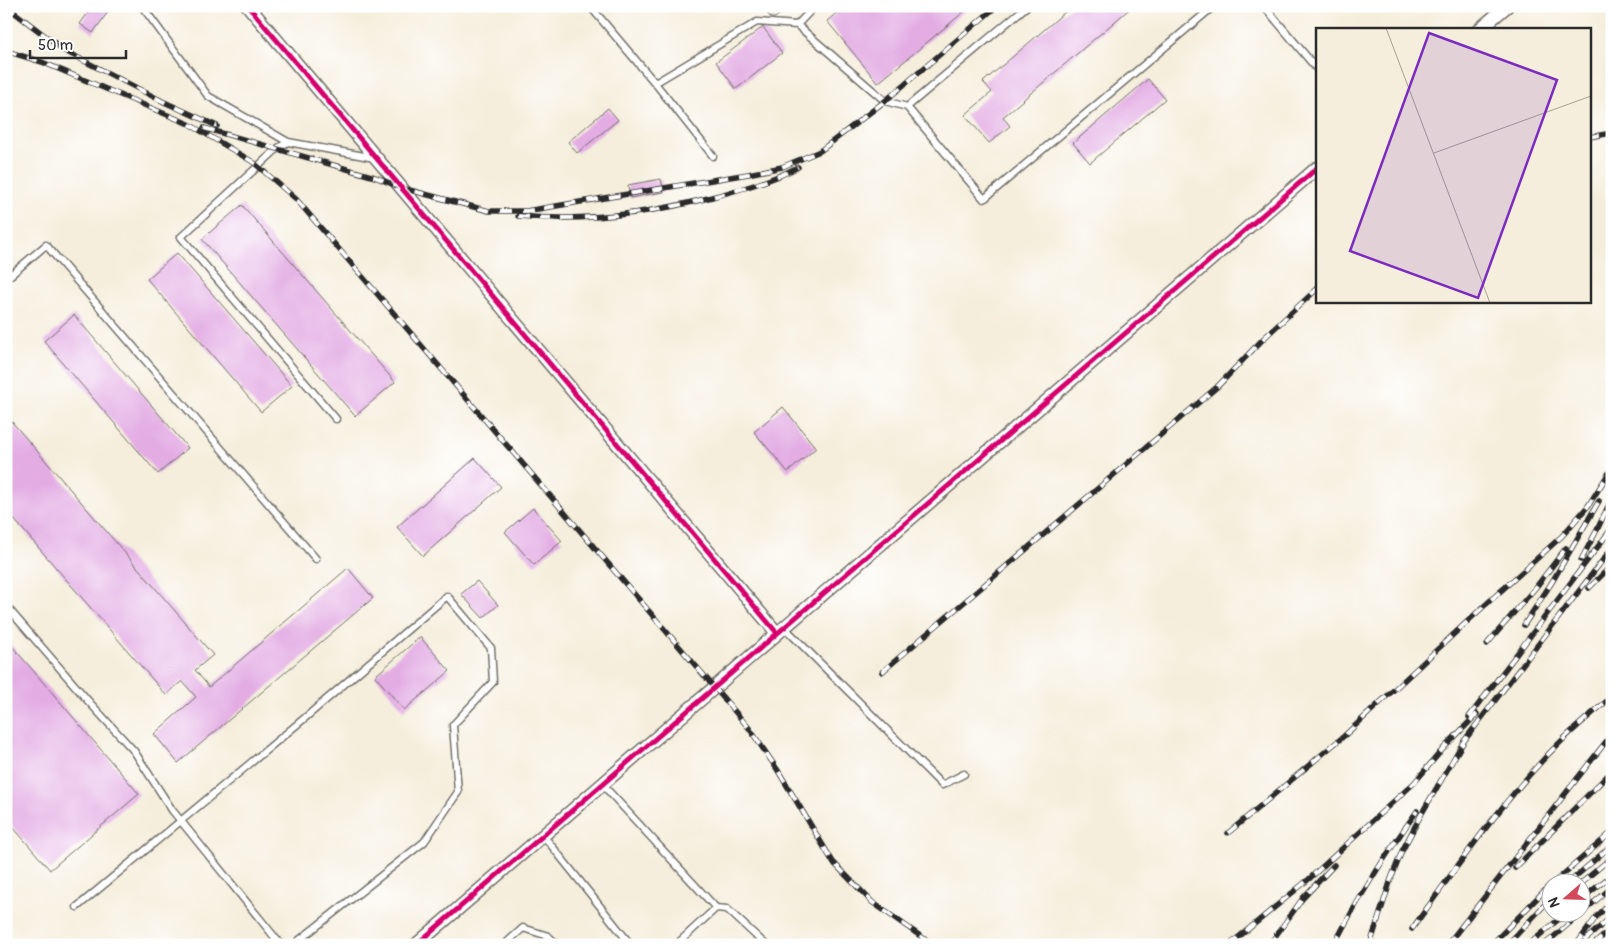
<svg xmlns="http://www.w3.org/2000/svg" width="1618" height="951" font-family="Pangolin,sans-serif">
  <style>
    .building { fill: #e3ade4 }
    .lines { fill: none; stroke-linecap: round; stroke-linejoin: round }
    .service-casing { stroke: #726f69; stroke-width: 9 }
    .minor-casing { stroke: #726f69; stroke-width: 15 }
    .service { stroke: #fff; stroke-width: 6 }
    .minor { stroke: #fff; stroke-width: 12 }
    .rail-casing { stroke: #2b2b2b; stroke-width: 5.5 }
    .rail { stroke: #fff; stroke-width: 4; stroke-dasharray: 11; stroke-linecap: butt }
    .cycleway-casing { stroke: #fff; stroke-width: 8 }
    .cycleway { stroke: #d6006c; stroke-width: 5 }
    .inset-road { fill: none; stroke: #a4a095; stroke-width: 1 }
    .view { fill: #7b2cbf; fill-opacity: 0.15; stroke: #7b2cbf; stroke-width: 2.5 }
    .inset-edge { fill: none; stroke: #2b2b2b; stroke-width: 2.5 }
  </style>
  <rect width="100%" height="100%" fill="#fff"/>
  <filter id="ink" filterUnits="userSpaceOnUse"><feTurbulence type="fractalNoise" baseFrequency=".02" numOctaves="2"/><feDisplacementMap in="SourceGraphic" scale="10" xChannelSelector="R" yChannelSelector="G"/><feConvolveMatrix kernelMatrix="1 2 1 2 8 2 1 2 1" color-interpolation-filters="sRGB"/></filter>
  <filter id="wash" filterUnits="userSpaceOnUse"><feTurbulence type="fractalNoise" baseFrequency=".0096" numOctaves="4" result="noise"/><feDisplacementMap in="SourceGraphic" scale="20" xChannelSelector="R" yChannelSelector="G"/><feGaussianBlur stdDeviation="1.12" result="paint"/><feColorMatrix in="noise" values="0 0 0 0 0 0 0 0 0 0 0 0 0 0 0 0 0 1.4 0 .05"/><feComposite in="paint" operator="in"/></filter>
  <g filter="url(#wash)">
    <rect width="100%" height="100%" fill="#f5eedc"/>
    <g id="blocks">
      <!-- building -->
      <path class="building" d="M93,6H112L93,33L80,24Z
        M761,6H790L775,18H771Z
        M845,6H971L878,83L827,21Z
        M1072,6H1133L1003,117L1010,126L989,143L965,115L992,92L983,82Z
        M763,27L782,53L736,89L716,62Z
        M1148,79L1165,99L1090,163L1073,143Z
        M608,108L618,120L577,153L568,142Z
        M661,179L664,192L630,198L628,185Z
        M242,205L395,382L355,416L202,239Z
        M177,253L292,386L261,412L147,279Z
        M74,315L188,448L158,474L44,341Z
        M783,407L816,448L788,472L754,432Z
        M6,415L213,655L195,670L209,687L348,568L373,598L178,763L154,734L196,697L182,681L166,695L6,510Z
        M475,458L501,487L423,556L397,527Z
        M533,508L562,541L534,565L505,532Z
        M477,581L498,605L483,618L461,594Z
        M420,637L450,671L404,710L375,676Z
        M6,639L139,794L50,870L6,819Z"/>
    </g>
  </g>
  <g filter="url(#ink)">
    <use href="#blocks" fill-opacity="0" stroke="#726f69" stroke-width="1"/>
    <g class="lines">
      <!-- service casing -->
      <g class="service-casing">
        <path id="service" d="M142,6L208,96L288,142L375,158
          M590,6L655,83L713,156
          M815,6L797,25L885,101L907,107L1027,6
          M1264,6L1317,69
          M655,83L757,22L797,25
          M907,107L984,199L1214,6
          M288,142L278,148L181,237L336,419
          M6,279L46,245L316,559
          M6,606L90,703L134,751L172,810L281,945
          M784,627L942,785L964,774
          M602,784L716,908L676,945
          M543,835L631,945
          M77,907L306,717L447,596L491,648L493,682L453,725L458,792L424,842L293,945
          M716,908L727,909L766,945
          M504,945L523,928L548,936L558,945"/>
      </g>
      <!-- minor casing -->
      <g class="minor-casing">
        <path id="minor" d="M248,6L777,633
          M1480,29L1507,6
          M416,945L1317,168"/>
      </g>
      <!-- service -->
      <use href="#service" class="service"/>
      <!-- minor -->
      <use href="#minor" class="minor"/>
      <!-- rail casing -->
      <g class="rail-casing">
        <path id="rail" d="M6,6L65,51L162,101L217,126
          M6,51L42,62L189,124L253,162L296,199L749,728L777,769L833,862L872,902L933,945
          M204,128L375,177L402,188L489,211H526L748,174L782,167L820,151L885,101L997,6
          M1589,137L1612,133
          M518,216C584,222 649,214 712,197C742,189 771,181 798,167
          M1581,560L1597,530L1612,498
          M1589,588L1612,565
          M1524,625L1552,582L1599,501
          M1487,644L1536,587L1566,548
          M882,672L1217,387L1264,338L1317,289
          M1469,717L1612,528
          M1228,833L1344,736L1483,607L1562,536L1588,506L1612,468
          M1515,868L1612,771
          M1552,884L1612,832
          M1567,884L1612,845
          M1580,884L1612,857
          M1580,900L1612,875
          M1412,929C1453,872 1494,813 1542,761C1563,738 1587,717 1612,697
          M1584,941L1612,916
          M1229,945L1309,879L1383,811L1414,783L1443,749L1477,714
          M1269,945L1303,898L1334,865
          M1334,945C1358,898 1386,854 1417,811
          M1370,945L1391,879L1402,851L1422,813L1464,741L1612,548
          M1447,945L1612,734
          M1491,945L1550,885
          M1507,945L1550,899
          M1528,945L1565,914
          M1544,945L1612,887
          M1576,945L1597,916L1612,902
          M1593,945L1612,928"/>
      </g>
      <!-- rail -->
      <use href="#rail" class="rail"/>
      <!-- cycleway casing -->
      <g class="cycleway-casing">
        <path id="cycleway" d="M248,6L777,633
          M416,945L1317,168"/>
      </g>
      <!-- cycleway -->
      <use href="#cycleway" class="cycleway"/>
    </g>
  </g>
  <!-- overview -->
  <g transform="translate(1316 28)">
    <rect width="275" height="275" fill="#f5eedc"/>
    <path class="inset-road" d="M70,0L174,275M118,125L275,68"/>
    <path class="view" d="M113,5L241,52L162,270L34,223Z"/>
    <rect width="275" height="275" class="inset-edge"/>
  </g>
  <!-- margin -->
  <rect width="1618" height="951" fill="none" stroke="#fff" stroke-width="25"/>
  <!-- north arrow -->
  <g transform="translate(1566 898) rotate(250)"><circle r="24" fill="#ffffff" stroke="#aaaaaa"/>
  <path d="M0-4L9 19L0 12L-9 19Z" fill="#d1495b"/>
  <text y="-8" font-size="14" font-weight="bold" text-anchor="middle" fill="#2b2b2b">N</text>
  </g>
  <!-- scale -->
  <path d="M30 50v8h96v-8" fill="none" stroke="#2b2b2b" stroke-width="2.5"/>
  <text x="38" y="50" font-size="15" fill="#2b2b2b" stroke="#ffffff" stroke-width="4" paint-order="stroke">50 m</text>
</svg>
